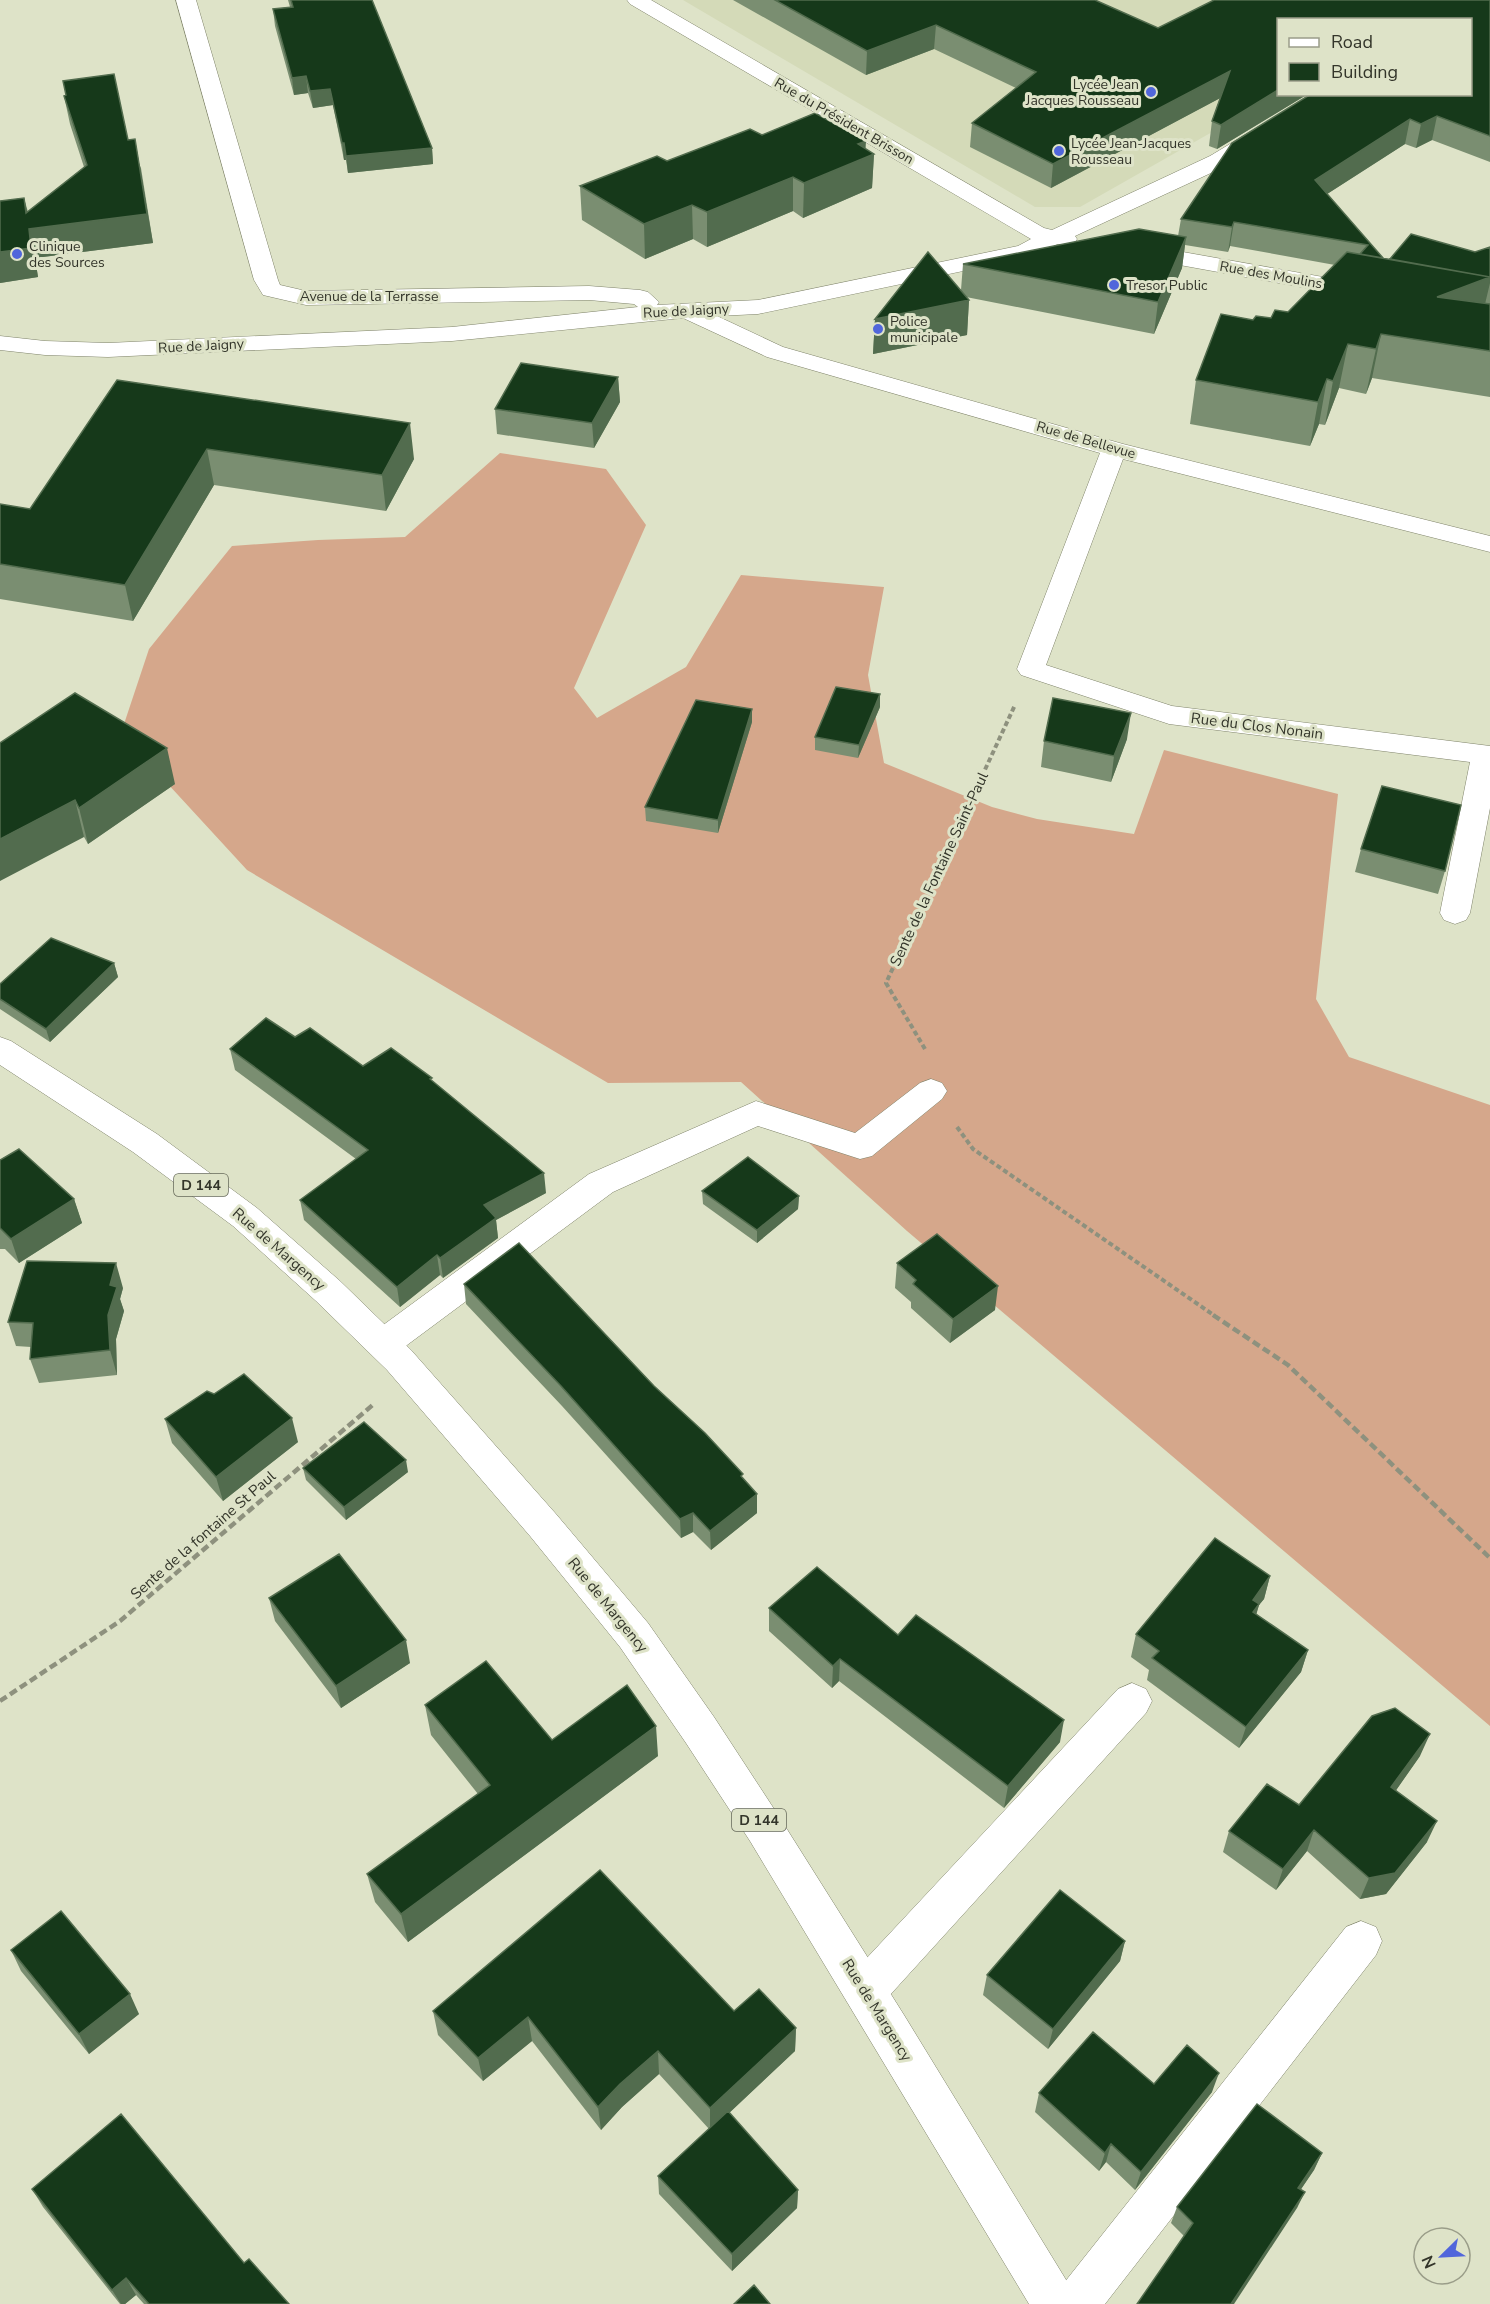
<svg xmlns="http://www.w3.org/2000/svg" width="1490" height="2304" font-family="'Nunito Sans',sans-serif">
  <style>
    .built { fill: #d4dab8 }
    .forest { fill: #d5a78b }
    .lines { fill: none; stroke-linecap: round; stroke-linejoin: round }
    .minor-casing { stroke: #7f836a; stroke-width: 1 }
    .major-casing { stroke: #7f836a; stroke-width: 1 }
    .path-far1 { stroke: #8e917e; stroke-width: 4; stroke-dasharray: 5 3; stroke-linecap: butt }
    .path { stroke: #8e917e; stroke-width: 4.5; stroke-dasharray: 8 4; stroke-linecap: butt }
    .minor { fill: #fff; fill-rule: evenodd }
    .major { fill: #fff; fill-rule: evenodd }
    .wall { fill: #7a8e71 }
    .shaded-wall { fill: #526c4e }
    .building { fill: #16391a; stroke: #526c4e; stroke-width: 1.5 }
    .poi-dot { fill: #5166db; stroke: #dee3c8; stroke-width: 2 }
    .labels { text-anchor: middle; dominant-baseline: central; stroke-width: 6; stroke-linejoin: round; paint-order: stroke }
    .far-poi-label { font-size: 14px; fill: #33352a; stroke: #dee3c8; text-anchor: start }
    .far-street-label { font-size: 14px; fill: #33352a; stroke: #dee3c8 }
    .shield { fill: #dee3c8; stroke: #666959; stroke-width: 1.5 }
    .shield-label { font-size: 14px; font-weight: bold; fill: #33352a }
    .street-label { font-size: 15px; fill: #33352a; stroke: #dee3c8 }
  </style>
  <rect width="100%" height="100%" fill="#dee3c8"/>
  <!-- built -->
  <path class="built" d="M683,0H1437L1278,20L1279,94L1080,207H1035Z"/>
  <!-- forest -->
  <path class="forest" d="M500,453L606,469L646,525L574,688L597,718L686,667L741,575L884,587L868,675L884,763L992,807L1037,819L1134,834L1164,750L1338,794L1316,999L1349,1057L1490,1105V1726L907,1231L741,1082L608,1083L247,870L121,733L149,649L232,546L318,540L405,537Z"/>
  <g class="lines">
    <!-- minor casing -->
    <g class="minor-casing">
      <path id="minor" d="M176,0H196L278,280L280,285L306,291L589,286L640,290L648,292L659,302L657,305L758,300L1018,246L1031,239L630,4L627,0H651L1044,228L1052,230L1210,156L1313,94H1339L1336,98L1226,166L1075,236L1077,239L1074,244H1058L1025,258L758,314L717,316L783,347L1123,444L1490,536V552L1123,459L1046,665L1172,706L1490,746V808L1470,913L1466,920L1455,924L1444,920L1440,913L1470,762L1169,724L1021,675L1017,669L1100,453L767,357L683,318L452,341L108,357L45,355L0,350V336L45,341L108,343L452,327L638,307L634,304L589,300L306,305L263,295L254,280Z
        M1138,244L1362,284L1370,286L1374,291L1370,296L1362,298L1130,256L1127,251L1130,246Z
        M931,1079L942,1083L947,1091L942,1099L872,1156L860,1159L758,1126L613,1192L395,1354L383,1358L371,1354L365,1344L371,1334L589,1174L756,1101L855,1133L920,1083Z
        M1132,1683L1146,1689L1152,1701L1146,1713L880,2006L865,2012L850,2006L844,1991L850,1976L1118,1689Z
        M1361,1921L1376,1927L1382,1941L1376,1955L1105,2304H1053L1060,2288L1346,1927Z"/>
    </g>
    <!-- major casing -->
    <g class="major-casing">
      <path id="major" d="M0,1037L11,1041L157,1134L257,1208L340,1281L411,1350L556,1514L648,1623L714,1717L778,1815L904,2015L1071,2288L1078,2304H1029L750,1841L686,1743L620,1647L530,1536L387,1370L316,1301L233,1226L133,1152L0,1065Z"/>
    </g>
    <!-- path-far1 -->
    <path class="path-far1" d="M925,1049L886,983L1015,705
      M957,1127L973,1149L1215,1316"/>
    <!-- path -->
    <path class="path" d="M1213,1315L1288,1365L1490,1558
      M0,1701L120,1621L375,1403"/>
    <!-- minor -->
    <use href="#minor" class="minor"/>
    <!-- major -->
    <use href="#major" class="major"/>
  </g>
  <!-- wall -->
  <path class="wall" d="M288,0H372L432,148L433,164L348,173L346,160H344L333,105L313,108L308,93L294,95L275,26L273,9L290,7Z
    M733,0H1095L1158,28L1490,0V162L1432,140L1416,148L1405,144L1327,194L1383,258L1390,259L1475,252L1490,247V397L1372,378L1366,394L1339,388L1325,425L1319,424L1310,446L1190,424L1196,380L1253,320L1271,318L1288,312L1335,265L1230,246L1228,252L1185,245L1182,268L1154,334L966,297L969,300L967,335L873,354L875,319L961,290L963,264L1178,236L1181,219L1232,143L1470,94L1278,20V94H1308L1217,149L1209,146L1212,121L1220,98L1051,188L970,147L972,123L1016,88L934,49L866,75Z
    M64,96L128,140L141,168L153,243L35,258L38,277L0,283V201L24,198L28,212L84,167L70,124Z
    M762,135L865,149L874,154L872,188L803,218L793,211L707,247L693,239L645,259L582,220L580,186Z
    M618,377L620,402L594,448L497,434L495,409Z
    M117,380L414,459L386,511L214,485L133,621L0,599V504L30,509Z
    M880,707L858,758L815,750V737Z
    M752,709V722L718,833L646,821L645,807Z
    M1127,739L1111,782L1041,767L1044,741Z
    M0,743L175,784L88,844L84,837Z
    M1361,849L1445,871L1438,894L1355,872Z
    M114,963L118,977L50,1042L0,1009V984Z
    M295,1037L363,1066L432,1081L546,1193L496,1220L498,1238L443,1278L440,1275L400,1307L304,1220L300,1200L356,1159L235,1070L230,1049Z
    M0,1160L74,1199L82,1223L19,1263L5,1249H0Z
    M702,1191L799,1196L798,1209L757,1243L703,1204Z
    M897,1263L995,1310L950,1343L911,1308V1302L895,1288Z
    M464,1284L654,1386L757,1494V1513L711,1550L693,1532L681,1538L562,1406L466,1304Z
    M123,1288L120,1299L124,1311L116,1339L117,1375L39,1383L30,1359L31,1347L16,1346L8,1322Z
    M214,1394L298,1442L223,1501L172,1443L165,1419Z
    M303,1468L408,1472L346,1520L306,1480Z
    M1270,1576L1264,1599L1259,1605L1256,1614L1308,1650L1301,1672L1239,1748L1147,1680L1149,1670L1131,1657L1136,1634Z
    M269,1598L410,1663L341,1708L275,1621Z
    M769,1608L898,1635L1060,1742L1004,1808L839,1681L832,1688L769,1631Z
    M425,1705L552,1740L658,1756L408,1942L375,1902L367,1874L478,1794L431,1735Z
    M1420,1756L1396,1790L1427,1842L1386,1894L1360,1899L1307,1851L1276,1890L1223,1852L1229,1831L1299,1805Z
    M1125,1941L1120,1961L1048,2049L983,1995L987,1975Z
    M11,1950L139,2014L89,2054L21,1971Z
    M433,2011H734L796,2028L795,2051L729,2113L798,2190L797,2208L732,2271L659,2194L658,2176L709,2129L659,2074L622,2107L601,2130L532,2041L483,2081L438,2035Z
    M1154,2084L1212,2092L1135,2190L1106,2162L1099,2171L1035,2112L1039,2093Z
    M1322,2153L1314,2170L1301,2189L1297,2208L1184,2236L1171,2223L1177,2207Z
    M32,2189L244,2263L289,2304H144L136,2295L125,2304H120L43,2207Z"/>
  <!-- shaded-wall -->
  <path class="shaded-wall" d="M936,25L934,49L866,75L867,51Z
    M1230,71L1226,95L1051,188L1053,164Z
    M306,76L308,93L294,95L292,78Z
    M330,89L333,105L313,108L310,91Z
    M1278,90V94H1308L1217,149L1221,125Z
    M1437,116L1432,140L1416,148L1421,124Z
    M1410,119L1405,144L1310,205L1315,180Z
    M135,139L153,243L35,258L38,277L0,283V252L26,213L24,198L31,228Z
    M866,141L865,158L874,154L872,188L803,218L804,183L858,144Z
    M342,143H344L346,160H344Z
    M432,148L433,164L348,173L346,156Z
    M793,177V211L707,247V212Z
    M692,205L693,239L645,259L644,224Z
    M1234,222L1230,246L1228,252L1232,227Z
    M1186,237L1182,268L1154,334L1158,302Z
    M1490,277V283L1481,321L1437,297Z
    M969,300L967,335L873,354L875,319Z
    M1381,334L1372,378L1366,394L1376,349Z
    M1348,344L1339,388L1325,425L1333,381Z
    M618,377L620,402L594,448L592,423Z
    M1327,379L1319,424L1310,446L1318,402Z
    M410,423L414,459L386,511L382,475Z
    M207,449L214,485L133,621L125,585Z
    M880,694V707L858,758L859,745Z
    M752,709V722L718,833V820Z
    M1131,713L1127,739L1111,782L1114,756Z
    M167,748L175,784L88,844L79,808Z
    M75,800L84,837L0,881V839Z
    M114,963L118,977L50,1042L46,1029Z
    M544,1173L546,1193L496,1220L498,1238L443,1278L440,1258L484,1205Z
    M799,1196L798,1209L757,1243V1230Z
    M74,1199L82,1223L19,1263L11,1239Z
    M437,1255L440,1275L400,1307L397,1287Z
    M116,1263L123,1288L120,1299L124,1311L116,1339L117,1375L110,1350L108,1315L110,1285Z
    M998,1286L995,1310L950,1343L953,1319Z
    M292,1418L298,1442L223,1501L216,1477Z
    M406,1460L408,1472L346,1520L344,1507Z
    M757,1494V1513L711,1550L710,1531Z
    M693,1513V1532L681,1538L680,1519Z
    M1270,1576L1264,1599L1259,1605L1253,1626V1600Z
    M406,1640L410,1663L341,1708L336,1686Z
    M1308,1650L1301,1672L1239,1748L1246,1727Z
    M840,1659L839,1681L832,1688L833,1666Z
    M1064,1720L1060,1742L1004,1808L1008,1786Z
    M656,1726L658,1756L408,1942L401,1914Z
    M1430,1734L1420,1756L1383,1809L1391,1787Z
    M1437,1821L1427,1842L1386,1894L1360,1899L1369,1878Z
    M1314,1830L1307,1851L1276,1890L1283,1869Z
    M1125,1941L1120,1961L1048,2049L1053,2029Z
    M130,1994L139,2014L89,2054L79,2034Z
    M528,2017L532,2041L483,2081L478,2058Z
    M796,2028L795,2051L710,2131V2108Z
    M658,2051L659,2074L622,2107L601,2130L598,2107L620,2084Z
    M1219,2073L1212,2092L1135,2190L1141,2172Z
    M1111,2144L1106,2162L1099,2171L1105,2153Z
    M1322,2153L1314,2170L1291,2204L1298,2188Z
    M798,2190L797,2208L732,2271V2254Z
    M1305,2192L1297,2208L1234,2304H1231Z
    M126,2278L136,2295L125,2304H121L112,2290Z"/>
  <!-- building -->
  <path class="building" d="M291,0H372L432,148L346,156L344,143H342L330,89L310,91L306,76L292,78L273,9L293,7Z
    M775,0H1095L1158,28L1214,0H1490V136L1437,116L1421,124L1410,119L1315,180L1383,258L1360,254L1368,245L1234,222L1232,227L1181,219L1232,143L1311,94H1470V20H1278V90L1221,125L1212,121L1230,71L1053,164L972,123L1036,72L936,25L867,51Z
    M114,74L128,140L135,139L147,214L29,229L31,248L0,252V201L24,198L26,213L87,165L64,96L66,95L63,81Z
    M815,113L866,141L858,144L874,154L804,183L793,177L707,212L692,205L644,224L580,186L657,156L667,161L750,129L762,135Z
    M1139,229L1186,237L1158,302L963,264Z
    M1411,234L1475,252L1490,247V277L1390,259Z
    M928,252L969,300L875,319Z
    M1347,252L1490,277L1437,297L1490,304V351L1381,334L1376,349L1348,344L1333,381L1327,379L1318,402L1196,380L1221,314L1253,320L1256,316L1271,318L1275,310L1288,312Z
    M521,363L618,377L592,423L495,409Z
    M117,380L410,423L382,475L207,449L125,585L0,564V504L30,509Z
    M836,687L880,694L859,745L815,737Z
    M75,693L167,748L79,808L75,800L0,839V743Z
    M1053,698L1131,713L1114,756L1044,741Z
    M696,700L752,709L718,820L645,807Z
    M1382,786L1461,805L1445,871L1361,849Z
    M51,938L114,963L46,1029L0,999V984Z
    M266,1018L295,1037L310,1028L363,1066L391,1048L432,1078L430,1079L544,1173L484,1205L496,1218L440,1258L437,1255L397,1287L300,1200L368,1150L230,1049Z
    M19,1149L74,1199L11,1239L0,1228V1160Z
    M748,1157L799,1196L757,1230L702,1191Z
    M937,1234L998,1286L953,1319L913,1284L916,1280L897,1263Z
    M519,1243L654,1386L705,1433L743,1474L741,1476L757,1494L710,1531L693,1513L680,1519L561,1386L464,1284Z
    M27,1261L116,1263L110,1285L117,1287L108,1315L110,1350L30,1359L33,1323L8,1322Z
    M244,1374L292,1418L216,1477L165,1419L207,1391L214,1394Z
    M364,1422L406,1460L344,1507L303,1468Z
    M1215,1538L1270,1576L1253,1600L1259,1604L1253,1612L1308,1650L1246,1727L1152,1658L1159,1651L1136,1634Z
    M339,1554L406,1640L336,1686L269,1598Z
    M817,1567L898,1635L916,1615L1064,1720L1008,1786L840,1659L833,1666L769,1608Z
    M486,1661L552,1740L627,1685L656,1726L401,1914L367,1874L490,1785L425,1705Z
    M1395,1708L1430,1734L1391,1787L1437,1821L1395,1873L1369,1878L1314,1830L1283,1869L1229,1831L1267,1784L1299,1805L1372,1716Z
    M600,1870L734,2011L759,1989L796,2028L710,2108L658,2051L620,2084L598,2107L528,2017L478,2058L433,2011Z
    M1060,1890L1125,1941L1053,2029L987,1975Z
    M61,1911L130,1994L79,2034L11,1950Z
    M1093,2032L1154,2084L1187,2045L1219,2073L1141,2172L1111,2144L1105,2153L1039,2093Z
    M1257,2104L1322,2153L1298,2188L1305,2192L1231,2304H1137L1193,2223L1177,2207Z
    M728,2111L798,2190L732,2254L658,2176Z
    M121,2114L244,2263L249,2259L289,2304H149L126,2278L112,2290L32,2189Z
    M754,2285L770,2304H734Z"/>
  <!-- markers -->
  <g class="poi-dot">
    <circle cx="1151" cy="92" r="6"/>
    <circle cx="1059" cy="151" r="6"/>
    <circle cx="17" cy="254" r="6"/>
    <circle cx="1114" cy="285" r="6"/>
    <circle cx="878" cy="329" r="6"/>
  </g>
  <g class="labels">
    <!-- far-poi labels -->
    <g class="far-poi-label">
      <text x="1139" y="84" text-anchor="end">Lycée Jean<tspan x="1139" dy="16">Jacques Rousseau</tspan></text>
      <text x="1071" y="143">Lycée Jean-Jacques<tspan x="1071" dy="16">Rousseau</tspan></text>
      <text x="29" y="246">Clinique<tspan x="29" dy="16">des Sources</tspan></text>
      <text x="1126" y="285">Tresor Public</text>
      <text x="890" y="321">Police<tspan x="890" dy="16">municipale</tspan></text>
    </g>
    <!-- far-street labels -->
    <g class="far-street-label">
      <text transform="translate(844 121) rotate(30)">Rue du Président Brisson</text>
      <text transform="translate(1271 275) rotate(10)">Rue des Moulins</text>
      <text x="369" y="296">Avenue de la Terrasse</text>
      <text transform="translate(686 311) rotate(-3)">Rue de Jaigny</text>
      <text transform="translate(201 346) rotate(-3)">Rue de Jaigny</text>
      <text transform="translate(1086 440) rotate(16)">Rue de Bellevue</text>
    </g>
    <!-- shield labels -->
    <g class="shield">
      <rect x="174" y="1174" width="54" height="22" rx="4.5"/>
      <rect x="732" y="1809" width="54" height="22" rx="4.5"/>
    </g>
    <g class="shield-label">
      <text x="201" y="1185">D 144</text>
      <text x="759" y="1820">D 144</text>
    </g>
    <!-- street labels -->
    <g class="street-label">
      <text transform="translate(1257 726) rotate(7)">Rue du Clos Nonain</text>
      <text transform="translate(939 869) rotate(-65)">Sente de la Fontaine Saint-Paul</text>
      <text transform="translate(279 1249) rotate(41)">Rue de Margency</text>
      <text transform="translate(203 1535) rotate(-41)">Sente de la fontaine St Paul</text>
      <text transform="translate(608 1605) rotate(51)">Rue de Margency</text>
      <text transform="translate(877 2010) rotate(58)">Rue de Margency</text>
    </g>
  </g>
  <!-- legend -->
  <rect x="1277" y="18" width="195" height="78" fill="#dee3c8" stroke="#9a9d89" stroke-width="1.5"/>
  <rect x="1289" y="38" width="30" height="9" fill="#ffffff" stroke="#9a9d89" stroke-width="1.5"/>
  <text x="1331" y="48" font-size="18" fill="#33352a">Road</text>
  <rect x="1289" y="63" width="30" height="18" fill="#16391a" stroke="#9a9d89" stroke-width="1.5"/>
  <text x="1331" y="78" font-size="18" fill="#33352a">Building</text>
  <!-- north arrow -->
  <g transform="translate(1442 2256) rotate(246)"><circle r="28" fill="#dee3c8" stroke="#9a9d89" stroke-width="1.5"/>
  <path d="M0-4.5L10 22L0 15L-10 22Z" fill="#5166db"/>
  <text y="-9" font-size="16" font-weight="bold" text-anchor="middle" fill="#33352a">N</text>
  </g>
</svg>
